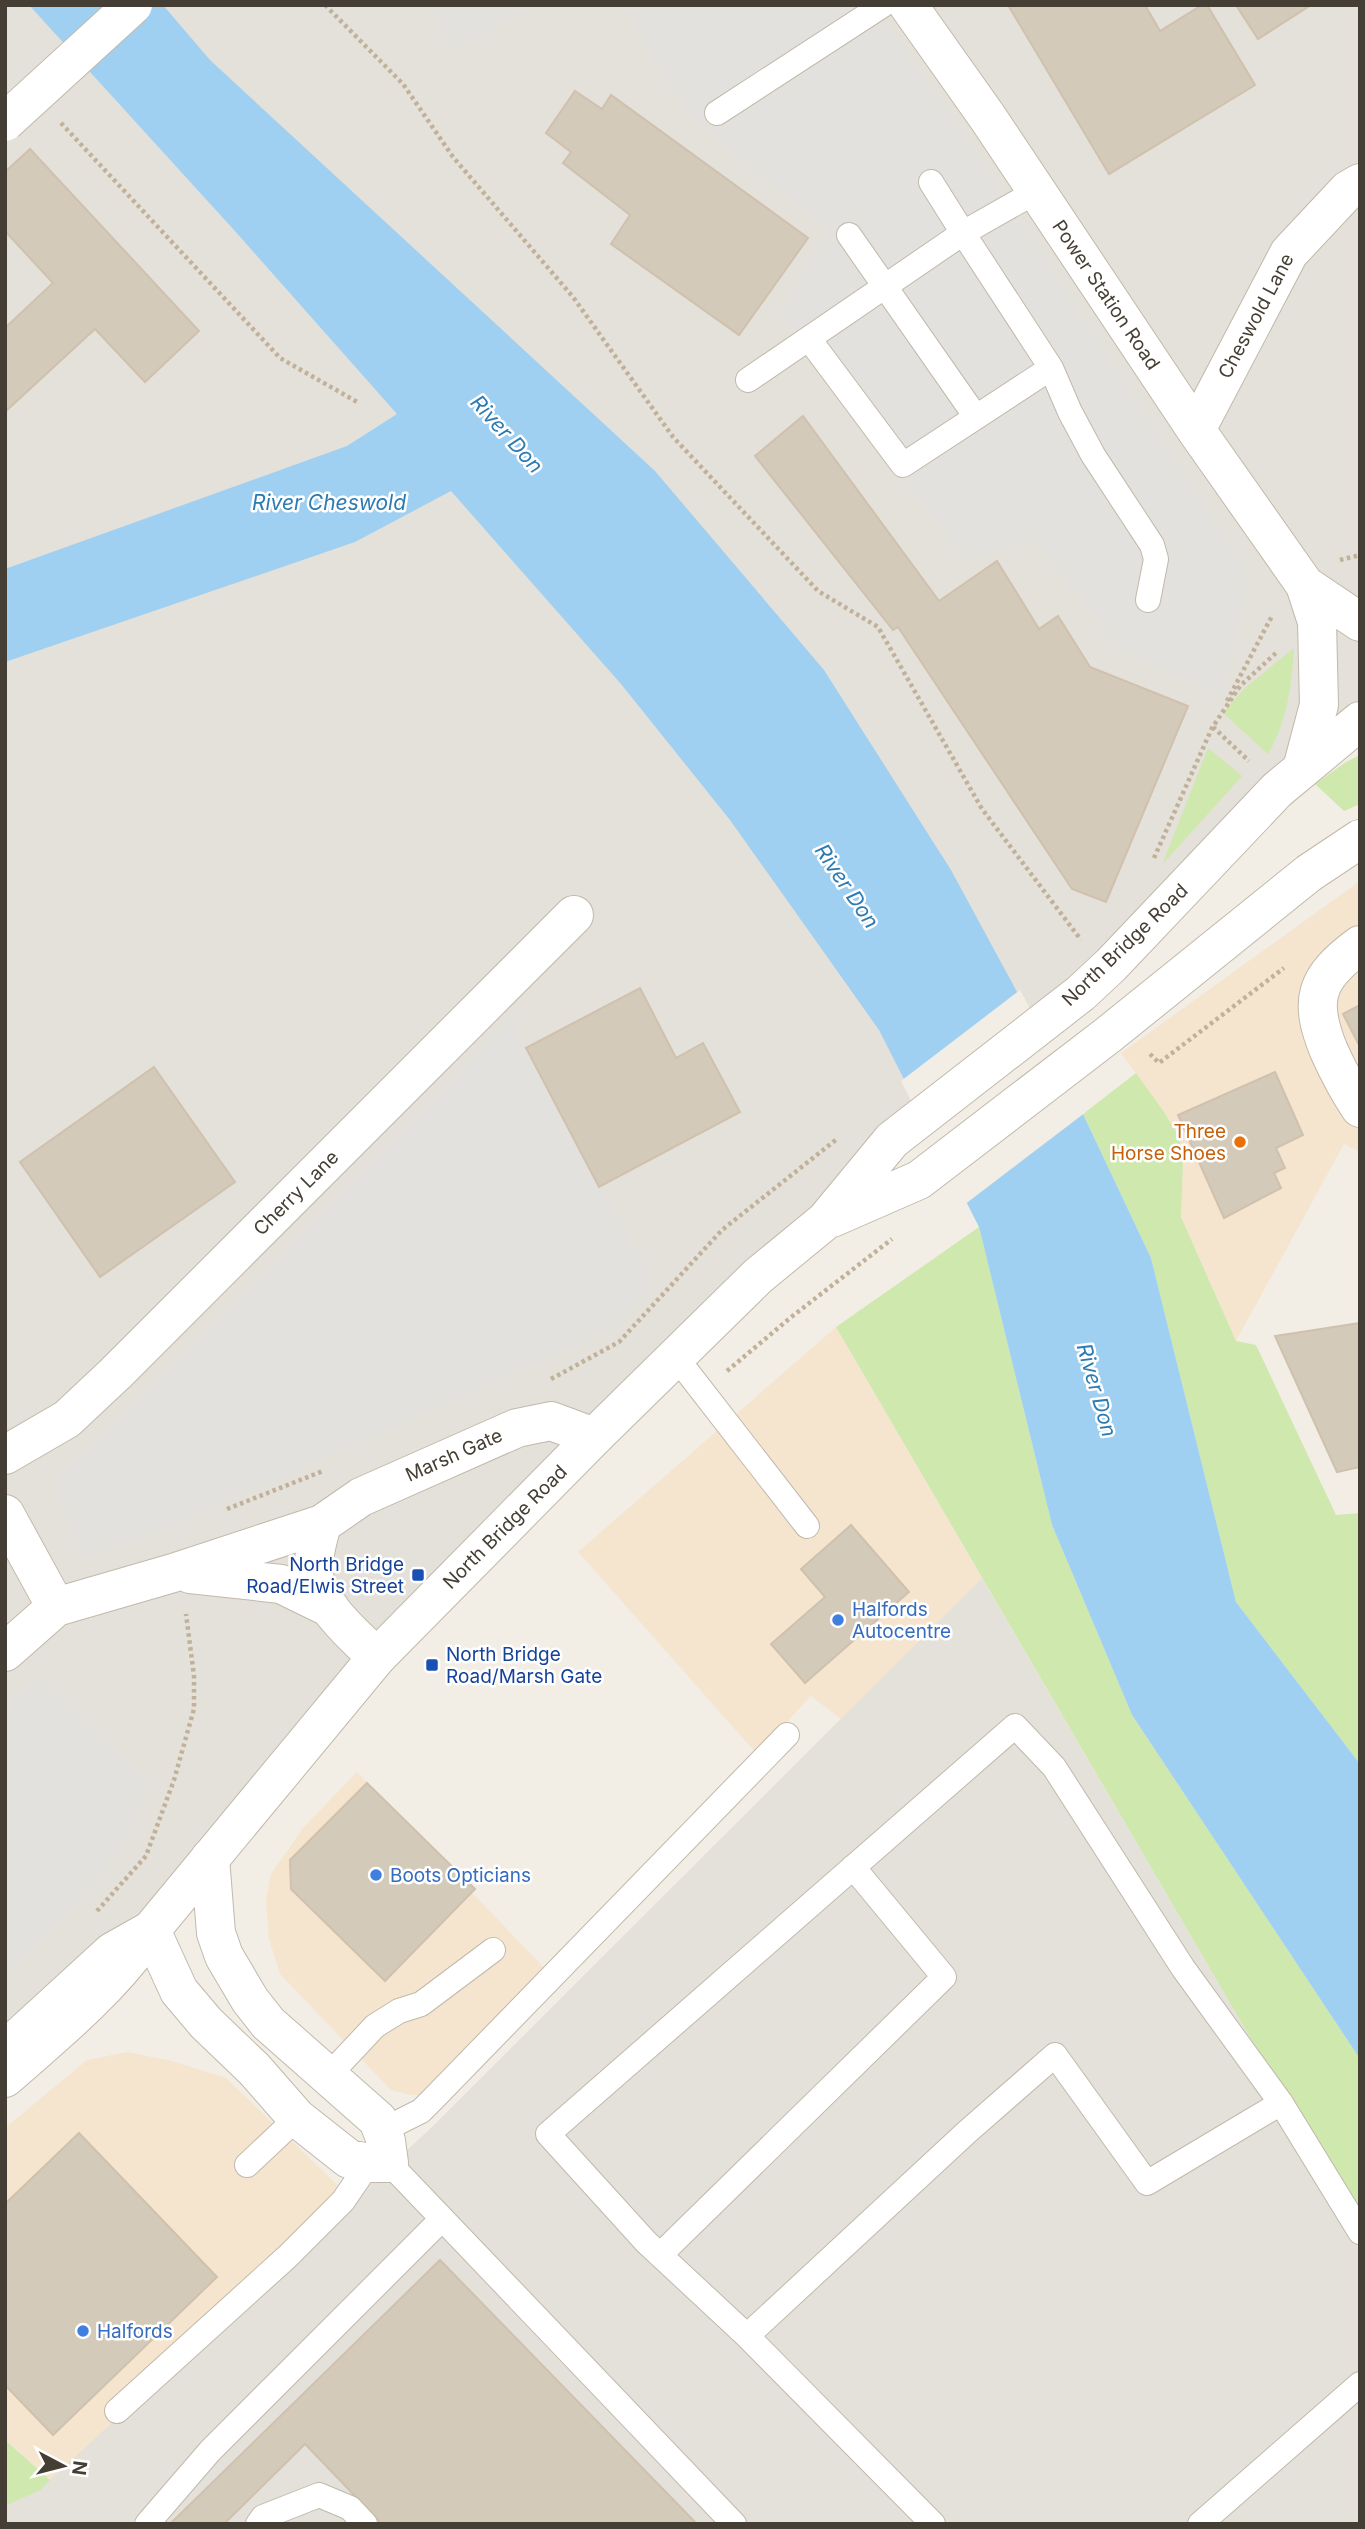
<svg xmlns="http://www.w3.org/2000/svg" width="1365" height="2529" font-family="Inter,sans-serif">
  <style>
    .commercial { fill: #f5e5cf }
    .industrial { fill: #e4e0da }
    .green { fill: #cee8ad }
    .parking { fill: #e3e1dd }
    .water { fill: #a0d0f1 }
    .pier { fill: #f2eee5 }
    .building { fill: #d4caba; stroke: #cfc1ad; stroke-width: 2 }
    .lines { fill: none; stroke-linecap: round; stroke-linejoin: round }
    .service-casing { stroke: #c1b9aa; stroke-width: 26 }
    .minor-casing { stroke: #c1b9aa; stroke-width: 40 }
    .tertiary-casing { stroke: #c1b9aa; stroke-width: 40 }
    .path { stroke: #c0b198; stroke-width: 4.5; stroke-dasharray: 3.5 3.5; stroke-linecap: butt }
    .service { stroke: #fff; stroke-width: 24 }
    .minor { stroke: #fff; stroke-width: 38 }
    .tertiary { stroke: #fff; stroke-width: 38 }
    .minor-bridge-casing { stroke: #c1b9aa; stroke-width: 40; stroke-linecap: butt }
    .minor-bridge { stroke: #fff; stroke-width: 38 }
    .food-dot { fill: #e8710a; stroke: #fff; stroke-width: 2.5 }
    .transit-dot { fill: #1a4fb4; stroke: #fff; stroke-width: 2.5 }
    .shop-dot { fill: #3f7fe0; stroke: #fff; stroke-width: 2.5 }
    .labels { text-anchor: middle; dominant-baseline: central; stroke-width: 5; stroke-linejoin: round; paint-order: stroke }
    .street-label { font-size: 19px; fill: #453e34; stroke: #fff }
    .food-label { font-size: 19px; fill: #c56008; stroke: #fff; text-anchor: end }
    .transit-label { font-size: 19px; fill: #164399; stroke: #fff; text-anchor: end }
    .shop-label { font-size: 19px; fill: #366cbe; stroke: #fff; text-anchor: start }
    .water-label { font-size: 21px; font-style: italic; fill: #2d7bb1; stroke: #fff }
  </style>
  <rect width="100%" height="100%" fill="#f2eee5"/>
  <!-- commercial -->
  <path class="commercial" d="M1360,881V1152L1344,1144L1236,1341L1181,1217L1183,1161L1164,1112L1121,1053Z
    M836,1327L982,1578L841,1719L811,1696L757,1754L578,1552Z
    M357,1772L546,1970L423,2095H411L391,2090L280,1974L269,1939L266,1901L271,1874L303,1828Z
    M127,2052L172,2061L226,2078L353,2200L50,2480L5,2440V2128L87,2060Z"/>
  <!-- industrial -->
  <path class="industrial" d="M5,5H1360V721L892,1140L246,1813L5,2078Z
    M982,1578L1360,2226V2524H5V2506L40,2489L431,2128Z"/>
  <!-- green -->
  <path class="green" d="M1294,648C1292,685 1287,722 1268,754L1223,713L1245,688Z
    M1208,748L1242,776L1162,865Z
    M1360,755V804L1344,811L1315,784L1346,762Z
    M1136,1073L1164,1112L1179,1137L1183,1161L1181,1217L1236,1341L1256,1345L1336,1515L1360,1513V1764L1236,1602L1151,1258L1083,1114Z
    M979,1227L1052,1525L1132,1715L1360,2059V2226L836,1327Z
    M5,2440L50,2480L40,2490L5,2506Z"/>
  <!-- parking -->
  <path class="parking" d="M428,5H533L455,50Z
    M621,5H874L978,156L1248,574L1223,698L1115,645L1035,540L966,560L779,316L827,229L694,121Z
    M512,1018L599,1187L607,1195L654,1284L613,1329L171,1526L83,1558L53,1479L100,1440Z
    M39,1678L149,1785L121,1847L67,1914L5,1977V1708Z"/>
  <!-- water -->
  <path class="water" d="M29,5H163L210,60L655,471L824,670L951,870L1083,1114L1151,1258L1236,1602L1360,1764V2059L1132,1715L1052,1525L979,1227L879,1030L730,820L621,684L451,491L355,542L5,662V569L347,446L397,414L234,230Z"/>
  <!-- pier -->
  <path class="pier" d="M1020,990L1086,1112L964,1205L901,1081Z"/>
  <!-- building -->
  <path class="building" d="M1008,5H1145L1160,31L1202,5H1207L1255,85L1109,174Z
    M1236,5H1311L1258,39Z
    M575,91L602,109L611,95L808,238L739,335L611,244L630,215L563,163L571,152L546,133Z
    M30,149L199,331L145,382L95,329L5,412V328L53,283L5,231V172Z
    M803,416L939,601L997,561L1039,629L1058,616L1090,667L1188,706L1106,902L1072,889L898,627L893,630L755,456Z
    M640,988L676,1058L703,1043L740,1112L599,1187L526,1048Z
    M1360,1005V1047L1343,1014Z
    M154,1067L235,1182L100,1277L20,1162Z
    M1275,1072L1303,1135L1276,1148L1285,1168L1274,1173L1281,1188L1224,1218L1178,1115Z
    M1360,1323V1467L1337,1472L1275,1336Z
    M851,1525L909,1592L805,1683L771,1644L825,1597L801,1569Z
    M367,1783L475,1889L385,1981L291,1889L290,1860Z
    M79,2133L217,2277L53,2435L5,2385V2204Z
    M440,2260L697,2524H382L305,2444L224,2524H170Z"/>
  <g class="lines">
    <!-- service casing -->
    <g class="service-casing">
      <path id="service" d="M717,113L883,5
        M931,182L963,233L1037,191
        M849,235L976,417
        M809,339L903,465L1051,368
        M748,380L963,233L1051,368L1070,412L1093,455L1152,545L1156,559L1148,600
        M675,1356L807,1526
        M328,2076L375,2026L399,2011L421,2004L493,1950
        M383,2130L421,2111L434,2098L787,1735
        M389,2163L734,2524
        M247,2165L297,2118
        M660,2255L944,1977L853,1867
        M747,2336L967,2132L1055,2055L1147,2183L1281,2103
        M117,2411L288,2256L343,2201L369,2163
        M147,2524L210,2451L442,2219
        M258,2524L263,2517L319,2495L350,2508L365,2524
        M933,2524L747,2336L646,2242L548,2134L1015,1726L1054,1767L1183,1968L1281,2103L1360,2232
        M1200,2524L1360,2384"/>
    </g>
    <!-- minor casing -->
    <g class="minor-casing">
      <path id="minor" d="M908,5L988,118L1196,430L1305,585L1317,622L1319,705L1302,769
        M1196,430L1289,253L1348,190L1360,183
        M1305,585L1360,622
        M1360,945C1315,978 1308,1000 1329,1051C1338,1071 1348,1090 1360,1108
        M5,1455L67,1419L116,1373L574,915
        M5,1514L56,1607
        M322,1524C317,1543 310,1565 316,1584C323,1608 359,1641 377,1657
        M190,1574L281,1584L330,1608
        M5,1652L56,1607L173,1573L322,1524L361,1497L517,1428L551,1421L594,1437
        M151,1930L179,1991L206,2023L254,2069L297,2118L349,2159L369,2163H389L386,2141L378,2120L268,2023L250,2000L224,1956L216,1933L210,1858
        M5,2078C54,2035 107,1992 145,1939"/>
    </g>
    <!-- tertiary casing -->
    <g class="tertiary-casing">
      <path id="tertiary" d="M832,1218L919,1180L1108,1035L1309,873L1360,839
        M5,2050L112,1952L151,1930L377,1657L594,1437L758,1276L825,1221L892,1140L1081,993L1111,965L1277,790L1360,721"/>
    </g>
    <!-- path -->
    <path class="path" d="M325,5L403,84L453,157L573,297L673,437L818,591L878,627L982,809L1081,940
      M61,123L280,358L359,403
      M1340,560L1360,555
      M1227,701L1272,616
      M1213,727L1249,761
      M1154,858L1212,728L1240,686L1277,652
      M1150,1054L1159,1063L1284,968
      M727,1371L790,1318L892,1239
      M551,1379L619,1342L722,1230L837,1139
      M227,1509L323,1471
      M97,1911L146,1856L174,1780L194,1709V1676L186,1614"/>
    <!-- service -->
    <use href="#service" class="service"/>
    <!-- minor -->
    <use href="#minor" class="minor"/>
    <!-- tertiary -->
    <use href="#tertiary" class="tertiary"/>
    <!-- minor-bridge casing -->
    <g class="minor-bridge-casing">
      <path id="minor-bridge" d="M5,122L133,5"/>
    </g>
    <!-- minor-bridge -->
    <use href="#minor-bridge" class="minor-bridge"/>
  </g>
  <!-- markers -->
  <circle class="food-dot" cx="1240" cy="1142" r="7"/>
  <g class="transit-dot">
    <rect x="411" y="1568" width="14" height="14" rx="3.5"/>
    <rect x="425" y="1658" width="14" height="14" rx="3.5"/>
  </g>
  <g class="shop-dot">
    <circle cx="838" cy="1620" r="7"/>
    <circle cx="376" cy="1875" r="7"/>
    <circle cx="83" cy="2331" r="7"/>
  </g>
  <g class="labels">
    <!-- street labels -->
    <g class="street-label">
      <text transform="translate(1106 295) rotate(56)">Power Station Road</text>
      <text transform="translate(1256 316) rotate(-62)">Cheswold Lane</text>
      <text transform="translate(1125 945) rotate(-44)">North Bridge Road</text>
      <text transform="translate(296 1193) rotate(-45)">Cherry Lane</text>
      <text transform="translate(454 1455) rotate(-24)">Marsh Gate</text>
      <text transform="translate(505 1527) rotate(-45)">North Bridge Road</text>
    </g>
    <!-- food labels -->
    <g class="food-label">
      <text x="1226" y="1131">Three<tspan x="1226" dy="22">Horse Shoes</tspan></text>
    </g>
    <!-- transit labels -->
    <g class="transit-label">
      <text x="404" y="1564">North Bridge<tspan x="404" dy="22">Road/Elwis Street</tspan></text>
      <text x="446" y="1654" text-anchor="start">North Bridge<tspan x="446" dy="22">Road/Marsh Gate</tspan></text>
    </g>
    <!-- shop labels -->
    <g class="shop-label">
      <text x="852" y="1609">Halfords<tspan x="852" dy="22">Autocentre</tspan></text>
      <text x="390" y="1875">Boots Opticians</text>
      <text x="97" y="2331">Halfords</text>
    </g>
    <!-- water labels -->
    <g class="water-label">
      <text transform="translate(507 434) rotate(48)">River Don</text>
      <text x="329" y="502">River Cheswold</text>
      <text transform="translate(847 886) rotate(56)">River Don</text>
      <text transform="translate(1097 1390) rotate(74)">River Don</text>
    </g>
  </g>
  <!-- border -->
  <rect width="1365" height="2529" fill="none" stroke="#453e34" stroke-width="14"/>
  <!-- north arrow -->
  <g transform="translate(63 2466) rotate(97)" stroke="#ffffff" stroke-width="5" paint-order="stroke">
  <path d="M0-5L12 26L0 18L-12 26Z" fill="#453e34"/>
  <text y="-10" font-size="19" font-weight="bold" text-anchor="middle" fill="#453e34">N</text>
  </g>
</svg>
